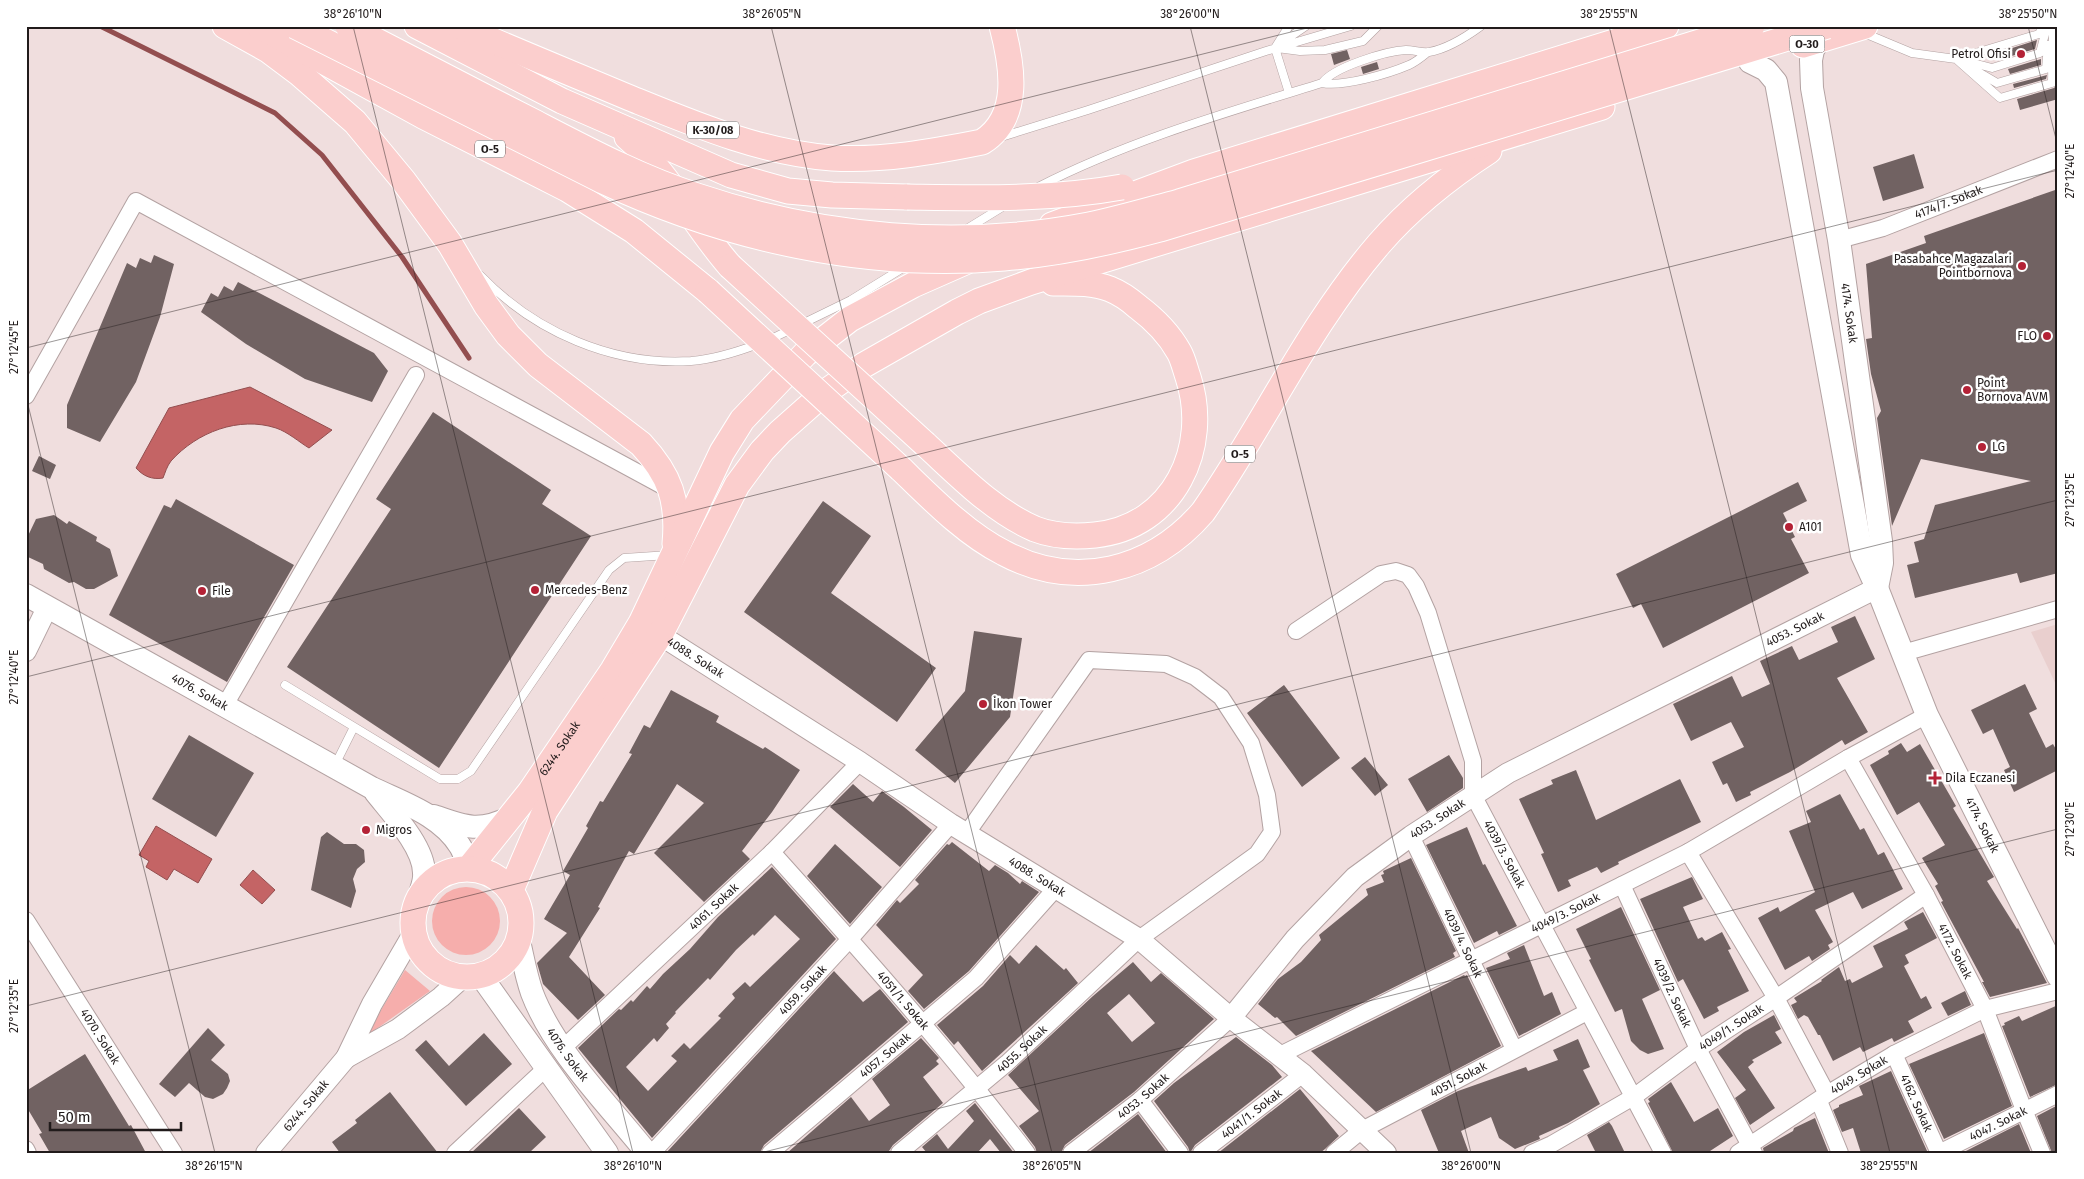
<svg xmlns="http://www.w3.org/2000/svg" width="2084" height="1179" font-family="'Fira Sans',sans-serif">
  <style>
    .built { fill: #e9cfce }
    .green { fill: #f6aeac }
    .water { fill: #c46465; stroke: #934e4f }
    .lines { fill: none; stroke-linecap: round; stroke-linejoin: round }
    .stream { stroke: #934e4f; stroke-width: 5 }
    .building { fill: #716262; fill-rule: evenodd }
    .service-casing { stroke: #b3a2a2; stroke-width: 9 }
    .minor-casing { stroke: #b3a2a2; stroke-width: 18 }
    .tertiary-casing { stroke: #b3a2a2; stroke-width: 22 }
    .secondary-casing { stroke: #b3a2a2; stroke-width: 24 }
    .primary-casing { stroke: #fff; stroke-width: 27 }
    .service { stroke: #fff; stroke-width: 8 }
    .minor { stroke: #fff; stroke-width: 16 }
    .tertiary { stroke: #fff; stroke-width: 20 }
    .secondary { stroke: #fff; stroke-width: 22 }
    .primary { stroke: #fbcecd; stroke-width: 25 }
    .primary-bridge-casing { stroke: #fff; stroke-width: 27; stroke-linecap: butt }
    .primary-bridge { stroke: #fbcecd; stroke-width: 25 }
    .ticks { fill: none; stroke: #211b1b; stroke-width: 1; stroke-opacity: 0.45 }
    .poi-dot { fill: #b42236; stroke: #fff; stroke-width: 2 }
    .labels { text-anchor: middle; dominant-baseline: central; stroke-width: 5; stroke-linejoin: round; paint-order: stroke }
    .shield { fill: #fff; stroke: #645f5f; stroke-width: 1 }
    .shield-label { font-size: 11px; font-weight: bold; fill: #211b1b }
    .poi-label { font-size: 12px; fill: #211b1b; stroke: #fff; text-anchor: start }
    .street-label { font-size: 12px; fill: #211b1b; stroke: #fff }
    .neatline { fill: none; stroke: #211b1b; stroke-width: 2 }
    .ticks-label { font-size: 12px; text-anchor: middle; fill: #211b1b }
  </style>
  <rect width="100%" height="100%" fill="#f0dede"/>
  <!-- built -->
  <path class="built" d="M2058,624V689L2031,632Z"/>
  <!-- green -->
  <path class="green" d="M432 921a34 34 0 1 1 68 0a34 34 0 1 1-68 0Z
    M405,970L430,991L365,1037Z"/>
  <!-- water -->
  <path class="water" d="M250,387L332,430L309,448C299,442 288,432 276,428C239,416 197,432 171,461C167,466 165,473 163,478C152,480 143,476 136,468L169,408Z
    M156,826L212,859L198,883L174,869L167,880L146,867L149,861L139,855Z
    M253,870L275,890L262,904L240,885Z"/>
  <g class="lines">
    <!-- stream -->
    <path class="stream" d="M100,26L275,113L322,155L402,257L469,358"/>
  </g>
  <!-- building -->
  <path class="building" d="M2037,40L2035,49L2005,58L2003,51Z
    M1347,50L1350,59L1334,65L1331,54Z
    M2041,59V65L2010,74L2008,69Z
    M1377,62L1379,69L1363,74L1361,67Z
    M2047,75L2046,79L2014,88L2013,84Z
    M2058,76V99L2020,110L2017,99L2054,88L2058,84Z
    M1914,154L1924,188L1883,201L1873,167Z
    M2058,189V573L2020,583L2017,573L1915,598L1907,565L1919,562L1914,542L1924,539L1935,505L2031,481L1921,459L1892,526L1877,418L1881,411L1871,374L1866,339L1872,338L1866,264L1926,243L1924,236Z
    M154,255L174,264L160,317L136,382L100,442L67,428V405L127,263L136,268L140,258L151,263Z
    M238,282L374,353L388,371L372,402L305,379L246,344L201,312L211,293L218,297L224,286L233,291Z
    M433,412L551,490L542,504L591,536L439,768L287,667L391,509L376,499Z
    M39,456L56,465L50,479L32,471Z
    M1798,482L1807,501L1783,513L1795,537L1791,539L1809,573L1663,648L1641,604L1633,608L1616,574Z
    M176,499L294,565L227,682L109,615L164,505L171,508Z
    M823,501L871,536L831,593L936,668L897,722L744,612Z
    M54,515L67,524L69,521L97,537L96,541L110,549L118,576L94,589H86L74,582L69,583L44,569L43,564L28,557L26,540L36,519Z
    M1855,616L1875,659L1837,678L1868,732L1845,745L1842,740L1790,772L1750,792L1751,795L1736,802L1727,783L1723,785L1712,762L1744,747L1731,722L1691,741L1673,704L1732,676L1742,697L1770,684L1760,661L1792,646L1799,660L1838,642L1831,627Z
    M974,631L1022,638L1010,717L955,783L915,750L965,691Z
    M2025,684L2037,709L2029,713L2046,748L2053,744L2058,753V770L2014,792L2004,770L2010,767L1993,729L1983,734L1971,710Z
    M1284,685L1340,758L1302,787L1247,713Z
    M671,690L719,716L716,722L763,749L765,747L800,770L772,812L742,851L750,859L704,902L654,853L704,803L677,784L634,854L629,851L598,907L600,908L569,957L605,995L578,1020L543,984L537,963L567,933L544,919L570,875L563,871L588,828L586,826L600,801L603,802L632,754L629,753L644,725L650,728Z
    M189,735L254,773L216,837L152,799Z
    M1901,743L1907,752L1920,744L1956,806L1953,808L1994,877L1987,881L2017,929L2018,928L2047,983L1990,997L1982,982H1984L1941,902L1943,901L1935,886L1938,884L1922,858L1945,845L1919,802L1897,815L1870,765L1889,754L1888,751Z
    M1449,755L1463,778V788L1427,812L1408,779Z
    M1365,757L1388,785L1375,796L1351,768Z
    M1576,770L1596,820L1680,779L1701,822L1618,862L1619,864L1601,873L1597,867L1568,880L1571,886L1558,892L1541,854L1544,853L1519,799L1553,784L1551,780Z
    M853,784L873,802L882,791L904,807L932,830L900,867L830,807Z
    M1840,794L1860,830L1864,828L1878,855L1884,852L1903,889L1862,909L1853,892L1815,910L1833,942L1828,945L1830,949L1812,961L1809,956L1785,970L1758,918L1778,907L1780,912L1815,892L1789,831L1811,822L1806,811Z
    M1467,827L1483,865L1485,864L1517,926L1499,935L1497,931L1474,943L1426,845Z
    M327,832L344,844H356L364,850L365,862L357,869L353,879L356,891L351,908L311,890L321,837Z
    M952,842L989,871L995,865L1008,873L1020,884L1022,881L1039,892L969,971L924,1009L908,991L923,975L876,925L897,900L900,903L919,884L915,880L947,844L949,845Z
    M835,844L882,887L850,924L807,876Z
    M1411,858L1456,951L1453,953L1455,957L1296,1036L1277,1017L1275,1018L1258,1004L1278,979L1301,962L1321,940L1319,935L1368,895L1366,889L1384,882L1381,875L1384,874L1383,871Z
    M772,867L836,939L652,1138L578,1048L619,1009L621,1010L631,1000L633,1002L647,986L650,989L663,974L690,949L718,917ZM775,915L800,939L750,987L745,982L732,994L735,998L718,1016L721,1018L690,1049L684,1043L671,1056L677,1061L648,1091L626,1067L654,1038L657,1042L669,1028L666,1024L676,1013L675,1012L708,978L710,980L736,950L753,934L754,936Z
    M1692,877L1703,899L1683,907L1698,939L1702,937L1705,941L1722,932L1731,949L1728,950L1749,991L1717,1007L1719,1011L1704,1019L1683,979L1678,982L1640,899Z
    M1621,907L1660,990L1642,999L1664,1049L1648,1054L1640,1050L1631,1041L1622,1009L1615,1012L1589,960L1591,959L1576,929Z
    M1923,912L1937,938L1905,955L1909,963L1904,966L1921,999L1926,996L1932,1008L1908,1021L1914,1032L1894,1042L1892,1038L1863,1052L1860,1047L1833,1061L1820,1035H1818L1808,1017L1804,1015L1798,1019L1791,1005L1797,1002L1794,998L1822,981L1821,980L1839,967L1845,981L1850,979L1852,983L1883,967L1873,946L1908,929L1904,922Z
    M1036,945L1064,970L1066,968L1078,983L982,1071L958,1041L954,1045L937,1025L983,986L1010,955L1019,964Z
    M1524,945L1544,996L1552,992L1561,1014L1519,1036L1486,968L1510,959L1507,953Z
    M1133,962L1151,982L1161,973L1214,1019L1134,1092L1065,1145L1061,1153H1037L1035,1147L1019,1126L1039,1111L1008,1075L1093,996ZM1129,994L1155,1023L1132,1042L1107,1013Z
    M834,971L863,1002L880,989L908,1022L764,1145L760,1153H666Z
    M1464,975L1465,976L1467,975L1501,1046L1376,1112L1311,1051Z
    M1965,991L1971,1005L1948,1016L1941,1003Z
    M2058,1005V1084L2030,1097L2002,1026L2005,1025L2004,1023L2019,1016L2022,1021Z
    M1774,1015L1781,1029L1775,1032L1782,1043L1752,1060L1754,1062L1748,1067L1775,1108L1750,1125L1735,1098L1746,1090L1717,1052L1744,1032Z
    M208,1028L225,1045L211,1060L228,1074L230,1081L227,1088L223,1094L213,1099L205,1097L189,1083L175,1097L159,1084Z
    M484,1033L512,1064L466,1106L415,1050L426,1040L449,1066Z
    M1984,1033L2012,1106L1944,1139L1909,1064Z
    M1236,1037L1272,1065L1282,1077L1195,1145L1190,1153L1188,1147L1154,1101L1174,1083Z
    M921,1038L939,1058L936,1061L939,1064L923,1077L943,1103L893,1145L889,1151L787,1153L851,1097L869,1121L890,1105L872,1079Z
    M1578,1039L1590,1067L1583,1070L1600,1104L1568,1123L1539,1136L1540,1139L1515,1149L1499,1138L1491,1117L1461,1131L1469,1153H1439L1421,1110L1458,1091L1526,1067L1528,1071L1558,1060L1553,1050Z
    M85,1054L129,1126L131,1125L146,1153H50L39,1134L42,1133L26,1106V1091Z
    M1891,1071L1928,1153H1861L1853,1128L1842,1132L1833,1110L1839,1107V1105L1863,1095L1859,1086Z
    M1671,1082L1694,1122L1718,1108L1733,1136L1707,1153H1673L1648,1103L1650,1102L1648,1099Z
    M1300,1089L1339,1136L1325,1149L1320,1153H1218Z
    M390,1092L438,1153H340L332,1142L357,1123L355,1120Z
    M975,1103L1014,1153H1001L990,1139L977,1153H927L922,1147L937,1134L948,1149L974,1121L966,1111Z
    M2058,1105V1153H2052L2037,1116Z
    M519,1108L546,1137L529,1153H471Z
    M1138,1114L1167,1153H1088Z
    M1815,1118L1829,1153H1764L1763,1148L1793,1131L1794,1128Z
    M1609,1122L1612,1126L1625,1153H1596L1587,1135Z
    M2019,1124L2031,1153H1962Z"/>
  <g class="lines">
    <!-- service casing -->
    <g class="service-casing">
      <path id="service" d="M1864,33L1912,53L1956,59L2039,34L2043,26
        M1281,43L1306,26
        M1277,48L1300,51L1325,50L1363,41L1378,26
        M1956,59L2000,98L2052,83L2053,26
        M1958,59L1992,68L2040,53L2047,26
        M1973,69L1997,83L2046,69L2048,45
        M1322,83C1343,87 1388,74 1409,65C1416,62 1422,57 1428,52
        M1289,93L1275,48L1289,26
        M998,138L1088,110L1266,51L1351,26
        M1038,187C1128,141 1225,113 1322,83C1334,67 1386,51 1406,50C1414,50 1422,53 1429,52C1447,49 1466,37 1481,26
        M965,230L1004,206
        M481,276C535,332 613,366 691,361C714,359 737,352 758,344
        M769,340L851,300L906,266
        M285,685L440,779H458L471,771L609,570L624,558L669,555
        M335,765L354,727"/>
    </g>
    <!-- minor casing -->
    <g class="minor-casing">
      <g id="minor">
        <path id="s1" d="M1839,240L1883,228L2058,159"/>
        <path d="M26,396L136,201L672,491"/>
        <path id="s2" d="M1296,631L1381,574L1396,571L1408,575L1416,586L1428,613L1473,761V795L1663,1153"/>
        <path d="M1903,653L2058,609"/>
        <path d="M225,705L416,375"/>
        <path id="s3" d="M1848,758L1926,895L1985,1009L2024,1110L2042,1153"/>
        <path id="s4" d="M1411,836L1514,1049"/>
        <path id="s5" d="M772,852C860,950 947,1048 1027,1153"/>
        <path d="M1688,852L1776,998L1827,1094"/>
        <path id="s6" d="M1622,885L1698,1049L1754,1153"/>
        <path id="s7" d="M26,920L174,1153"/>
        <path id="s8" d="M562,1049L772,852L860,762"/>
        <path id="s9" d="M1894,1054L1939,1153"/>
        <path id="s10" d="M1278,1056L1688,852L1848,758L1927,715"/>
        <path d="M1140,1100L1180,1153"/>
        <path d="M1819,1101L1840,1153"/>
        <path d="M26,1149L28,1153"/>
        <path d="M455,1153L545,1069"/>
        <path id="s11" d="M652,1153L850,939L951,824"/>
        <path id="s12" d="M770,1153L976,978L1057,887"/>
        <path id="s13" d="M899,1153L1007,1063L1139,939L1257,854L1272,832L1267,795L1251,743L1221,697L1195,677L1166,664L1089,660L967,833"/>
        <path id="s14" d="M1071,1153L1140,1100L1231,1018"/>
        <path id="s15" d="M1201,1153L1303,1074"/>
        <path id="s16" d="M1334,1153L1362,1130L1587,1012"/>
        <path id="s17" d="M1532,1153L1552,1144L1635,1096L1698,1049L1776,998L1926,895"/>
        <path id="s18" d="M1738,1153L1827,1094L1894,1054L1985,1009L2058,991"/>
        <path id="s19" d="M1939,1153L2058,1094"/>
      </g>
    </g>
    <!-- tertiary casing -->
    <g class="tertiary-casing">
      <g id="tertiary">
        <path id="s20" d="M660,635L860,762L951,824L1139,939L1231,1018L1303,1074L1386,1153"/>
        <path d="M26,651L47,608"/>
        <path id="s21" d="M1231,1018L1295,939L1355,877L1411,836L1508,773L1877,588"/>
        <path d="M346,1058L398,1029L441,997L463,977"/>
        <path id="s22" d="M266,1153L346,1058L372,1004L414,932"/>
      </g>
    </g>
    <!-- secondary casing -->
    <g class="secondary-casing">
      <g id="secondary">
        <path id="s23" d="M1819,40L1813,50L1811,60L1812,88L1839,240L1881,541L1882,563L1877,588"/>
        <path id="s24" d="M1750,62L1766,70L1776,82L1862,555L1877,588L1927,715L2058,976"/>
        <path id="s25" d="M26,595L372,788C403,803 441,815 460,846C464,852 466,861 469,868"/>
        <path d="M376,793C392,813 424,847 424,873C425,881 421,889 419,897"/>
        <path d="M434,816C465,827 479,833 511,817"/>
        <path id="s26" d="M519,941C523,958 526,976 532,993C554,1051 608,1104 647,1153"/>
        <path d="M481,976L607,1153"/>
      </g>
    </g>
    <!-- primary casing -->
    <g class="primary-casing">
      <g id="primary">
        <path d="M225,26L268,50L300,74L355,122L403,180L450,244L486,305L508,335L538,365L641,444C670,475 679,501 675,544"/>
        <path d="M259,26L423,116L567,189L634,231L708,291"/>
        <path d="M417,26L562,101L731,175L788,191L832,195L907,197"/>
        <path d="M459,26C516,51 573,74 630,98C694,124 762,153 832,158C882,161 932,152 982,142C1022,117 1012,64 1002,26"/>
        <path d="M1803,45L1865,26"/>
        <path d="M627,137C669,173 693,224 730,266"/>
        <path d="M1052,225L1194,172L1666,26"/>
        <path d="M925,444C958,474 993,511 1035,529C1053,536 1075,537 1095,535C1174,527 1211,447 1188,377C1185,368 1183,359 1179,352C1169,334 1154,319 1138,307C1130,300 1120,293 1110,289C1092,282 1072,283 1053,283"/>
        <path d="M901,469C931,498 966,534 1004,553C1075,591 1152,571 1203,512C1264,424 1309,325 1379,244C1411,207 1449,177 1489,151"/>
        <path id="s27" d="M469,868L530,792L613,670L641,623L722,452L742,420L805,354L850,319L913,285L972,259"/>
        <circle cx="467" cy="923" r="54"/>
        <path d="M511,890L545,811L660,635L737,485L762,451L780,432L824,393L864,365L957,312L979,301L1031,282L1602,107"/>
      </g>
    </g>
    <!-- service -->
    <use href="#service" class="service"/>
    <!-- minor -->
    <use href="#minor" class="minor"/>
    <!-- tertiary -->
    <use href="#tertiary" class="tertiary"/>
    <!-- secondary -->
    <use href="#secondary" class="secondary"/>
    <!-- primary -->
    <use href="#primary" class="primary"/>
    <!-- primary-bridge casing -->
    <g class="primary-bridge-casing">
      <path id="primary-bridge" d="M295,26L603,181C726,239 868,270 1004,258C1057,254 1108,243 1160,229L1827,26
        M348,26C410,58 473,91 536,123C588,150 641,178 697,196C822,238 959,250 1089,225C1119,219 1149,210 1179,202L1752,26
        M907,197C979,198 1051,200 1122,187
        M730,266L925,444
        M708,291L901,469"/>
    </g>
    <!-- primary-bridge -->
    <use href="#primary-bridge" class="primary-bridge"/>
  </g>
  <!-- ticks -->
  <path class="ticks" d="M353,26L633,1153M771,26L1052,1153M1190,26L1471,1153M1609,26L1890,1153M2028,26L2058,147M26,348L1315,26M26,397L215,1153M26,677L2058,170M26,1006L2058,500M760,1153L2058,829"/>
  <!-- markers -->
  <g class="poi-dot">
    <circle cx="2021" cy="54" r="5"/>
    <circle cx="2022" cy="266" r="5"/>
    <circle cx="2047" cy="336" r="5"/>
    <circle cx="1967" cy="390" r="5"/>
    <circle cx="1982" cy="447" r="5"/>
    <circle cx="1789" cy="527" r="5"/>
    <circle cx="535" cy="590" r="5"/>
    <circle cx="202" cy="591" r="5"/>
    <circle cx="983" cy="704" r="5"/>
    <path d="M1932.5 770.5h5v5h5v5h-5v5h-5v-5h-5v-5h5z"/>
    <circle cx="366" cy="830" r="5"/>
  </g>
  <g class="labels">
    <!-- shield labels -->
    <g class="shield">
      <rect x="1789.5" y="35.5" width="35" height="17" rx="4"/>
      <rect x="687" y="121.5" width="52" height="17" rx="4"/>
      <rect x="475" y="140.5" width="30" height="17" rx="4"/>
      <rect x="1225" y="445.5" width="30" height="17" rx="4"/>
    </g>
    <g class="shield-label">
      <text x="1807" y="44">O-30</text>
      <text x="713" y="130">K-30/08</text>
      <text x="490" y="149">O-5</text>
      <text x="1240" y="454">O-5</text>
    </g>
    <!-- poi labels -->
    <g class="poi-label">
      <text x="2011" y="54" text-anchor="end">Petrol Ofisi</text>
      <text x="2012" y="259" text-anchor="end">Pasabahce Magazalari<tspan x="2012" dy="14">Pointbornova</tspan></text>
      <text x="2037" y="336" text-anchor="end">FLO</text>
      <text x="1977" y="383">Point<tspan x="1977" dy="14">Bornova AVM</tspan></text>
      <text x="1992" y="447">LG</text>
      <text x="1799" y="527">A101</text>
      <text x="545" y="590">Mercedes-Benz</text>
      <text x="212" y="591">File</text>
      <text x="993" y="704">İkon Tower</text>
      <text x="1945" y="778">Dila Eczanesi</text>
      <text x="376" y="830">Migros</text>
    </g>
    <!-- street labels -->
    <g class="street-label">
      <text stroke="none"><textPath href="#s1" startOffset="116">4174/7. Sokak</textPath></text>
      <text stroke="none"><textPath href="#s23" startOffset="278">4174. Sokak</textPath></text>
      <text stroke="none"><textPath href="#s21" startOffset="694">4053. Sokak</textPath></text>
      <text stroke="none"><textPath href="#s20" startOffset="42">4088. Sokak</textPath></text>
      <text stroke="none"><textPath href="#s25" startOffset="199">4076. Sokak</textPath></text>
      <text stroke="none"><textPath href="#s27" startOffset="150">6244. Sokak</textPath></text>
      <text stroke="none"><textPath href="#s21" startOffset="289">4053. Sokak</textPath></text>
      <text stroke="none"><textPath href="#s24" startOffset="810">4174. Sokak</textPath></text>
      <text stroke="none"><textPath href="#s2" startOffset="429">4039/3. Sokak</textPath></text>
      <text stroke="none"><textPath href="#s20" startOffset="448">4088. Sokak</textPath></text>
      <text stroke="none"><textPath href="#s8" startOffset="208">4061. Sokak</textPath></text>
      <text stroke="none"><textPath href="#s10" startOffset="321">4049/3. Sokak</textPath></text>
      <text stroke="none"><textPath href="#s4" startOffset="119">4039/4. Sokak</textPath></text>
      <text stroke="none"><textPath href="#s3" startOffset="221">4172. Sokak</textPath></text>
      <text stroke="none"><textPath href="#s11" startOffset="222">4059. Sokak</textPath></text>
      <text stroke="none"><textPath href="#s6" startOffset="119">4039/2. Sokak</textPath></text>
      <text stroke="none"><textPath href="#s5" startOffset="198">4051/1. Sokak</textPath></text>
      <text stroke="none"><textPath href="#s17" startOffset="236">4049/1. Sokak</textPath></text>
      <text stroke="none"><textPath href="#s7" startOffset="138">4070. Sokak</textPath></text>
      <text stroke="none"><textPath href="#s13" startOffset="161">4055. Sokak</textPath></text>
      <text stroke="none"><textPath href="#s26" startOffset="125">4076. Sokak</textPath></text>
      <text stroke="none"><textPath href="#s12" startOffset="151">4057. Sokak</textPath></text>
      <text stroke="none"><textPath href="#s18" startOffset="144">4049. Sokak</textPath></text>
      <text stroke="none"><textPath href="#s16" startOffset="145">4051. Sokak</textPath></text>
      <text stroke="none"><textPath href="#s14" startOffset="92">4053. Sokak</textPath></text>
      <text stroke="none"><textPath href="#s9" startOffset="54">4162. Sokak</textPath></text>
      <text stroke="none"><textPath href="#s22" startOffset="62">6244. Sokak</textPath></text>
      <text stroke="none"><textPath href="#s15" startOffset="64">4041/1. Sokak</textPath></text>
      <text stroke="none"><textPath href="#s19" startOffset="66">4047. Sokak</textPath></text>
    </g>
  </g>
  <!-- border -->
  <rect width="2084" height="1179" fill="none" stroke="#ffffff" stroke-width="55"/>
  <!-- scale -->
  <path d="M50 1122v8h131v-8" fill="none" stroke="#211b1b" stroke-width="2.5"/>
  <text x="58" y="1122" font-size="15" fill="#211b1b" stroke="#ffffff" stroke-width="4" paint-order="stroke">50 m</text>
  <rect x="28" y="28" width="2028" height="1124" class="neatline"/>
  <g class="ticks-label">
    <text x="353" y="18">38°26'10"N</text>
    <text x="772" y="18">38°26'05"N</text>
    <text x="1190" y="18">38°26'00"N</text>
    <text x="1609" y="18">38°25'55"N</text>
    <text x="2028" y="18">38°25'50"N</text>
    <text transform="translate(2070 171) rotate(-90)" y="4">27°12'40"E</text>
    <text transform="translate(14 347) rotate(-90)" y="4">27°12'45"E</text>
    <text transform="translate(2070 500) rotate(-90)" y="4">27°12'35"E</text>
    <text transform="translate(14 677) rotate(-90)" y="4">27°12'40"E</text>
    <text transform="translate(2070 829) rotate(-90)" y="4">27°12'30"E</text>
    <text transform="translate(14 1006) rotate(-90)" y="4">27°12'35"E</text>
    <text x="214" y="1170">38°26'15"N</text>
    <text x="633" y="1170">38°26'10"N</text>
    <text x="1052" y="1170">38°26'05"N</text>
    <text x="1471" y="1170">38°26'00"N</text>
    <text x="1889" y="1170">38°25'55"N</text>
  </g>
</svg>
